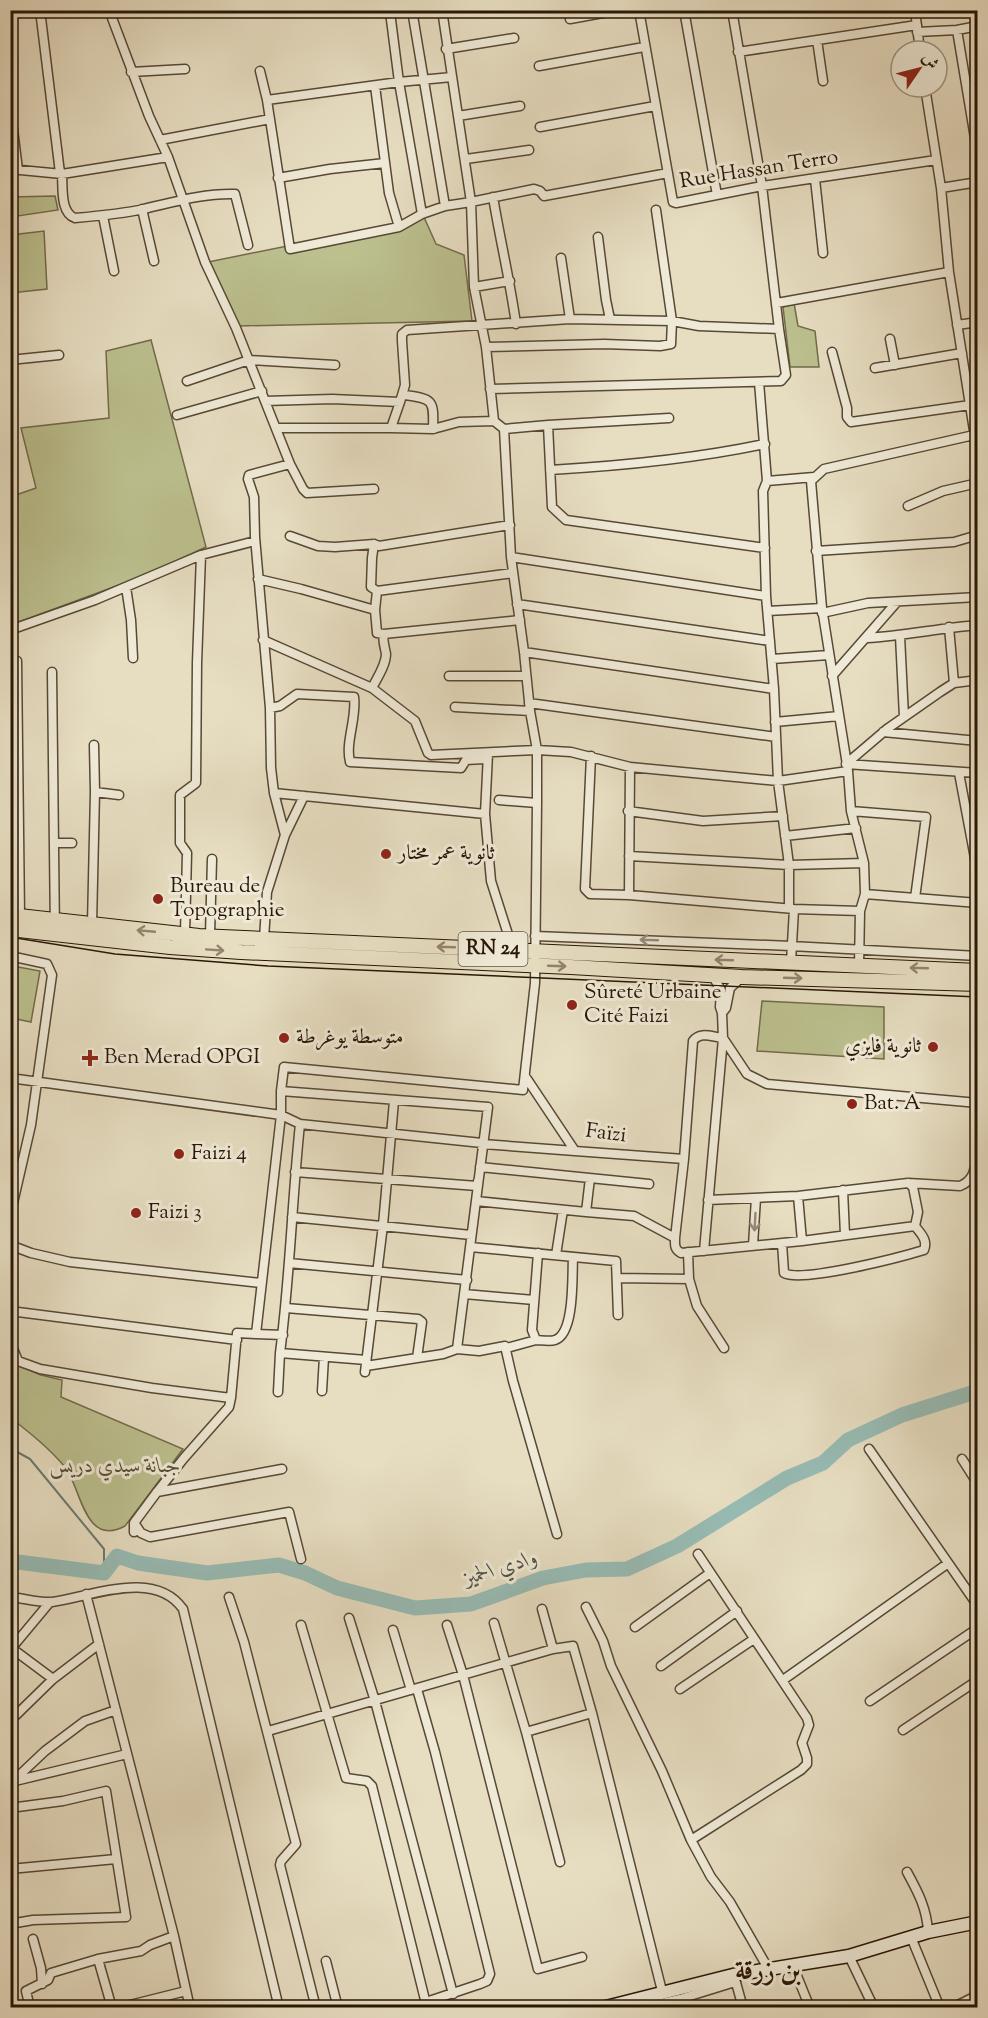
<svg xmlns="http://www.w3.org/2000/svg" width="988" height="2018" font-family="'Sorts Mill Goudy',Amiri,serif">
  <style>
    .green { fill: #bcc08f; stroke: #726b4a; stroke-width: 1.5 }
    .lines { fill: none; stroke-linecap: round; stroke-linejoin: round }
    .stream { stroke: #6b7a6f; stroke-width: 2 }
    .river { stroke: #97bcb5; stroke-width: 15 }
    .street-casing { stroke: #584835; stroke-width: 11 }
    .secondary-casing { stroke: #291606; stroke-width: 15 }
    .primary-casing { stroke: #291606; stroke-width: 16 }
    .street { stroke: #efead7; stroke-width: 8 }
    .secondary { stroke: #efead7; stroke-width: 12 }
    .primary { stroke: #e7dec2; stroke-width: 14 }
    .tram { stroke: #291606; stroke-width: 1.5 }
    .oneway { stroke: #92846d }
    .oneway2 { stroke: #968b79 }
    .poi-dot { fill: #8f2418; stroke: #efead7; stroke-width: 2 }
    .labels { text-anchor: middle; dominant-baseline: central; stroke-width: 6; stroke-linejoin: round; paint-order: stroke }
    .shield { fill: #efead7; stroke: #645645; stroke-width: 1.5 }
    .shield-label { font-size: 20px; font-weight: bold; fill: #291606 }
    .street-label { font-size: 21px; fill: #291606; stroke: #efead7 }
    .poi-label { font-size: 21px; fill: #291606; stroke: #efead7; text-anchor: start }
    .park-label { font-size: 21px; font-style: italic; fill: #55492f; stroke: #efead7 }
    .water-label { font-size: 22px; font-style: italic; fill: #505043; stroke: #efead7 }
    .district-label { font-size: 27px; font-weight: bold; fill: #291606; stroke: #efead7 }
  </style>
  <rect width="100%" height="100%" fill="#e7dec2"/>
  <filter id="stains"><feTurbulence type="fractalNoise" baseFrequency=".00333" numOctaves="4"/><feColorMatrix values="0 0 0 0 .2 0 0 0 0 .09 0 0 0 0 .02 0 0 0 .5 -.17"/></filter>
  <radialGradient id="worn" r=".72"><stop offset=".6" stop-color="#630" stop-opacity="0"/><stop offset="1" stop-color="#630" stop-opacity=".3"/></radialGradient>
  <!-- green -->
  <path class="green" d="M55,196L58,210L11,217V197Z
    M423,215L436,244L464,255L472,321L238,326L208,262L386,226Z
    M44,231L47,289L11,293V235Z
    M794,303L798,326L815,331L819,367H790L783,307Z
    M151,340L206,547L146,575L11,625L10,497L36,488L21,428L109,418L106,351Z
    M13,966L40,971L31,1022L11,1018L10,979Z
    M762,1001L884,1007V1059L757,1051Z
    M10,1362L41,1375L62,1380L61,1397L183,1449L125,1526C84,1548 81,1487 65,1467C49,1448 30,1433 11,1418Z"/>
  <g class="lines">
    <!-- stream -->
    <path class="stream" d="M10,1448L30,1459L104,1549V1573"/>
    <!-- river -->
    <path class="river" d="M10,1561L104,1573L117,1556L138,1563L207,1573L279,1565L305,1573L337,1588L415,1608L471,1604L543,1578L586,1570L627,1569L677,1546L787,1478L823,1463L848,1440L902,1415L978,1391"/>
    <!-- street casing -->
    <g class="street-casing">
      <path id="street" d="M40,10L60,173
        M109,10L149,116L168,157L205,262L236,328L290,464L249,475L248,479L254,497L255,537L270,708L271,768L274,793L285,835L267,892L264,939
        M412,10L445,206L471,202L474,287L510,281
        M442,10L471,202L534,189L540,191L544,196L668,173
        M639,10L673,202L676,203L762,186L936,160
        M684,10L717,195
        M915,10L920,51
        M390,12L399,82L422,214
        M570,19L619,10
        M957,30L978,156
        M917,32L957,30L978,26
        M817,40L823,81
        M446,49L514,38
        M738,52L917,25
        M539,66L644,47
        M260,71L267,100L290,249L399,227L422,214L445,206
        M131,72L185,69
        M375,86L389,193L399,227
        M925,87L941,188L949,272L978,456
        M267,100L399,82L452,77
        M10,105L18,170
        M458,116L520,106
        M540,127L655,106
        M160,140L270,119
        M466,159L529,150
        M10,169L62,174L168,157
        M62,174C63,187 60,213 75,218C98,216 121,214 144,209C174,202 204,193 235,194L248,245
        M278,178L330,169L385,163
        M815,179L823,253
        M941,188L978,182
        M493,197C500,239 510,281 516,324
        M142,209L154,261
        M103,216L114,271
        M598,237L606,300L610,319
        M561,258L570,319
        M474,287L486,347L494,421L504,429L548,425L552,507L566,520L765,548
        M777,303L949,272
        M957,325L978,322
        M890,339L895,365
        M486,347L604,344L660,346L671,344L672,321L656,210
        M832,352L847,408V417L851,422L970,405
        M10,360L59,355
        M875,368L962,353
        M187,381L249,360L335,365
        M759,382L767,481
        M490,389L781,381L786,375L779,329
        M404,395C433,399 434,399 433,429
        M265,401L332,399L400,402L405,385L402,341V334L407,330L570,319L672,321L699,326L779,329L762,186L732,10
        M177,415L262,391
        M548,425L669,418
        M277,428H391L400,402
        M391,428L433,429L459,422L494,421
        M504,429L511,557L524,652L530,711L537,750V803
        M290,464L303,489L307,493L374,489
        M550,470C621,466 694,459 765,444
        M908,506L943,491L978,483
        M510,525L379,546L374,544L372,558L371,587L377,591L513,573
        M290,536L318,546L335,547L374,544
        M816,551L954,542L978,535
        M511,557L766,596
        M258,579L301,589L375,610
        M126,587L131,620L133,658
        M377,591L375,610L377,633L384,634
        M517,604L770,641
        M768,611L822,608
        M822,613L868,603L978,597
        M949,627L954,683
        M10,630L95,600L201,555L255,541
        M900,636L904,717
        M867,638C904,636 940,628 978,625
        M263,640L372,688L415,721L428,753L431,755L537,750L571,752L630,767L778,781L848,771
        M524,652L774,689
        M772,659L829,655
        M17,661L20,916
        M52,672L55,935
        M449,676H526
        M832,676L896,603
        M372,688C377,678 386,665 386,654C385,647 382,641 384,634L520,620
        M529,703L776,737
        M455,707L530,711
        M270,708L280,706L297,694L354,697C357,718 345,742 350,762L461,768L466,760L484,759
        M775,722L839,716
        M883,732L978,741
        M488,754L485,814L491,881L513,950
        M591,756L585,889L590,894L629,895L794,909L860,911
        M846,764L887,729L940,692L954,683L978,680
        M846,764L978,773
        M959,773L978,874
        M95,792L119,795
        M274,793L485,814
        M628,811L703,821L783,816
        M851,811L926,817L915,898
        M285,835L304,796
        M785,836L856,828
        M54,843H72
        M629,856L789,865L864,863
        M865,894L978,903
        M629,895L630,767
        M977,903L978,882
        M789,908V865L778,781L774,689L766,596L763,491L767,481L814,477
        M92,924L95,792L94,745
        M185,934L187,853L180,843V795L196,783L197,663L201,555
        M210,936L212,859
        M535,936L791,946L978,956
        M10,956L47,964L52,975L31,1125L10,1216
        M791,962L794,909
        M859,966L860,911L865,894L864,863L851,811L848,771L822,608L811,481L824,469L974,435
        M722,1013L726,1008L730,988L742,977
        M525,1076L575,1151L684,1159
        M10,1078L281,1115V1091L284,1067L523,1090L535,983L537,803L499,800
        M281,1091L488,1107L457,1349
        M300,1124L482,1143V1147
        M483,1144L575,1151
        M480,1167L649,1184
        M295,1172L477,1186L478,1181
        M590,1178L586,1212L634,1216L675,1238
        M908,1183L913,1187L918,1212L915,1226L802,1241L681,1253C674,1249 675,1245 675,1238L684,1159L693,1041C700,1031 712,1037 723,1038L747,1074L767,1084L978,1103
        M843,1190L845,1235
        M798,1196L802,1241
        M708,1200L798,1196L908,1183L960,1186C975,1180 975,1167 978,1153
        M476,1201L586,1212
        M292,1217L471,1235
        M782,1243L784,1273C802,1283 901,1257 924,1250C928,1240 921,1234 915,1226
        M10,1245L31,1253L70,1262L261,1283
        M753,1245L756,1198
        M470,1247L616,1261L618,1315
        M704,1251L723,1038L722,1013L720,1007L721,990L712,975
        M688,1252L689,1279L697,1306L724,1348
        M538,1253L532,1330L536,1340C541,1340 550,1342 555,1340C575,1334 572,1275 573,1257
        M556,1255L563,1210
        M289,1263L467,1280
        M617,1278L689,1279
        M464,1294L534,1300
        M286,1308L418,1319L422,1322L417,1358L443,1354L457,1349L479,1351L505,1346L513,1381L557,1534
        M10,1311L237,1340
        M283,1335L256,1334L281,1115L300,1124C292,1200 290,1277 280,1353L366,1360
        M10,1341L18,1361L40,1369L152,1388L231,1398L229,1407L184,1458L157,1492L134,1523V1532
        M507,1348L536,1340
        M366,1366L417,1358
        M365,1372L383,1225L394,1101
        M322,1391L324,1357
        M278,1392L280,1353
        M231,1398L237,1333L256,1334
        M869,1449L978,1606
        M962,1459L978,1484
        M157,1492L282,1469
        M135,1524L141,1533L150,1537L289,1512L301,1559
        M86,1594L174,1936L190,2008
        M10,1597C23,1598 39,1603 52,1602C91,1597 154,1568 183,1609L279,2008
        M229,1597L244,1642L296,1844L281,1861L280,1865L316,2008
        M586,1607L603,1641L611,1666L662,1771L691,1840L711,1877L730,1902L769,1970
        M542,1609L553,1649
        M349,1618L375,1701L453,1994
        M494,1623L526,1732L560,1862
        M301,1625L346,1778L367,1781L372,1786L427,2008
        M447,1625L463,1675L538,1969L582,1957
        M635,1627L710,1573
        M393,1630L411,1690
        M10,1647L53,1679
        M10,1650L50,1602
        M661,1666L737,1611
        M783,1680L947,1564
        M417,1689L435,1752L490,1974L487,1981L480,1984L426,2002
        M680,1689L754,1639
        M870,1701L978,1628
        M10,1721L53,1679L99,1644
        M903,1730L978,1680
        M268,1731L553,1649L573,1646L592,1713L662,1991
        M526,1732L592,1713
        M15,1781L127,1754
        M10,1784L45,1751L85,1721L116,1710
        M10,1808L63,1801L106,1791L126,1917L33,1920L10,1924
        M691,1840L801,1770L807,1764V1758L802,1743L809,1725L807,1718L698,1554
        M10,1869L116,1859
        M907,1872C918,1892 927,1909 928,1932
        M911,1937L940,2008
        M33,1939L41,1968L42,1984
        M849,1956L874,2008
        M98,1959L112,2008
        M326,1961L338,2008
        M793,1966L810,2008
        M735,1979L743,2008
        M30,2008L26,1991L48,1980L51,1973L98,1959L141,1951L150,1945L174,1936
        M118,2008L186,1991
        M641,2008L680,1999L735,1982
        M952,2008L978,1995"/>
    </g>
    <!-- secondary casing -->
    <g class="secondary-casing">
      <path id="secondary" d="M602,2008L733,1975L849,1956L928,1932L978,1922"/>
    </g>
    <!-- primary casing -->
    <g class="primary-casing">
      <path id="primary" d="M10,915L199,936L978,971
        M10,929L170,947L241,952L571,967L742,977L978,984"/>
    </g>
    <!-- street -->
    <use href="#street" class="street"/>
    <!-- secondary -->
    <use href="#secondary" class="secondary"/>
    <!-- primary -->
    <use href="#primary" class="primary"/>
    <!-- tram -->
    <path class="tram" d="M10,937L115,954L268,966L978,997"/>
  </g>
  <!-- one-way arrows -->
  <defs><path id="oneway-shaft" d="M-6 0H5M1.5-3L5.5 0L1.5 3" fill="none" stroke-width="1.6" stroke-linecap="round" stroke-linejoin="round" transform="scale(1.5)"/></defs>
  <g class="oneway">
    <use href="#oneway-shaft" transform="translate(146 931) rotate(-175)"/>
    <use href="#oneway-shaft" transform="translate(446 947) rotate(-178)"/>
    <use href="#oneway-shaft" transform="translate(215 950) rotate(4)"/>
    <use href="#oneway-shaft" transform="translate(724 960) rotate(-178)"/>
    <use href="#oneway-shaft" transform="translate(557 966) rotate(2)"/>
    <use href="#oneway-shaft" transform="translate(919 968) rotate(-178)"/>
    <use href="#oneway-shaft" transform="translate(793 978) rotate(2)"/>
  </g>
  <g class="oneway2">
    <use href="#oneway-shaft" transform="translate(649 940) rotate(-178)"/>
    <use href="#oneway-shaft" transform="translate(755 1222) rotate(93)"/>
  </g>
  <!-- markers -->
  <g class="poi-dot">
    <circle cx="386" cy="854" r="6"/>
    <circle cx="158" cy="899" r="6"/>
    <circle cx="572" cy="1005" r="6"/>
    <circle cx="284" cy="1038" r="6"/>
    <circle cx="933" cy="1047" r="6"/>
    <path d="M87 1049h6v6h6v6h-6v6h-6v-6h-6v-6h6z"/>
    <circle cx="852" cy="1104" r="6"/>
    <circle cx="179" cy="1154" r="6"/>
    <circle cx="136" cy="1213" r="6"/>
  </g>
  <g class="labels">
    <!-- shield labels -->
    <rect class="shield" x="458.5" y="932" width="69" height="34" rx="4.5"/>
    <g class="shield-label">
      <text x="493" y="949">RN 24</text>
    </g>
    <!-- street labels -->
    <g class="street-label">
      <text transform="translate(759 170) rotate(-9)">Rue Hassan Terro</text>
      <text transform="translate(606 1134) rotate(7)">Faïzi</text>
    </g>
    <!-- poi labels -->
    <g class="poi-label">
      <text x="398" y="854">ثانوية عمر مختار</text>
      <text x="170" y="887">Bureau de<tspan x="170" dy="24">Topographie</tspan></text>
      <text x="584" y="993">Sûreté Urbaine<tspan x="584" dy="24">Cité Faizi</tspan></text>
      <text x="296" y="1038">متوسطة يوغرطة</text>
      <text x="921" y="1047" text-anchor="end">ثانوية فايزي</text>
      <text x="104" y="1058">Ben Merad OPGI</text>
      <text x="864" y="1104">Bat. A</text>
      <text x="191" y="1154">Faizi 4</text>
      <text x="148" y="1213">Faizi 3</text>
    </g>
    <!-- park labels -->
    <g class="park-label">
      <text x="115" y="1467">جبانة سيدي دريس</text>
    </g>
    <!-- water labels -->
    <g class="water-label">
      <text transform="translate(501 1569) rotate(-17)">وادي الحميز</text>
    </g>
    <!-- district labels -->
    <g class="district-label">
      <text x="768" y="1972">بن زرقة</text>
    </g>
  </g>
  <!-- margin -->
  <rect width="988" height="2018" fill="none" stroke="#e7dec2" stroke-width="36"/>
  <rect x="12" y="12" width="964" height="1994" fill="none" stroke="#291606" stroke-width="3"/>
  <rect x="18" y="18" width="952" height="1982" fill="none" stroke="#291606" stroke-width="1.5"/>
  <!-- north arrow -->
  <g transform="translate(919 69) rotate(55)"><circle r="28" fill="#efead7" stroke="#a09583" stroke-width="1.5"/>
  <path d="M0-4.5L10 22L0 15L-10 22Z" fill="#8f2418"/>
  <text y="-9" font-size="16" font-weight="bold" text-anchor="middle" fill="#291606">ش</text>
  </g>
  <rect width="100%" height="100%" filter="url(#stains)"/>
  <rect width="100%" height="100%" fill="url(#worn)"/>
</svg>
